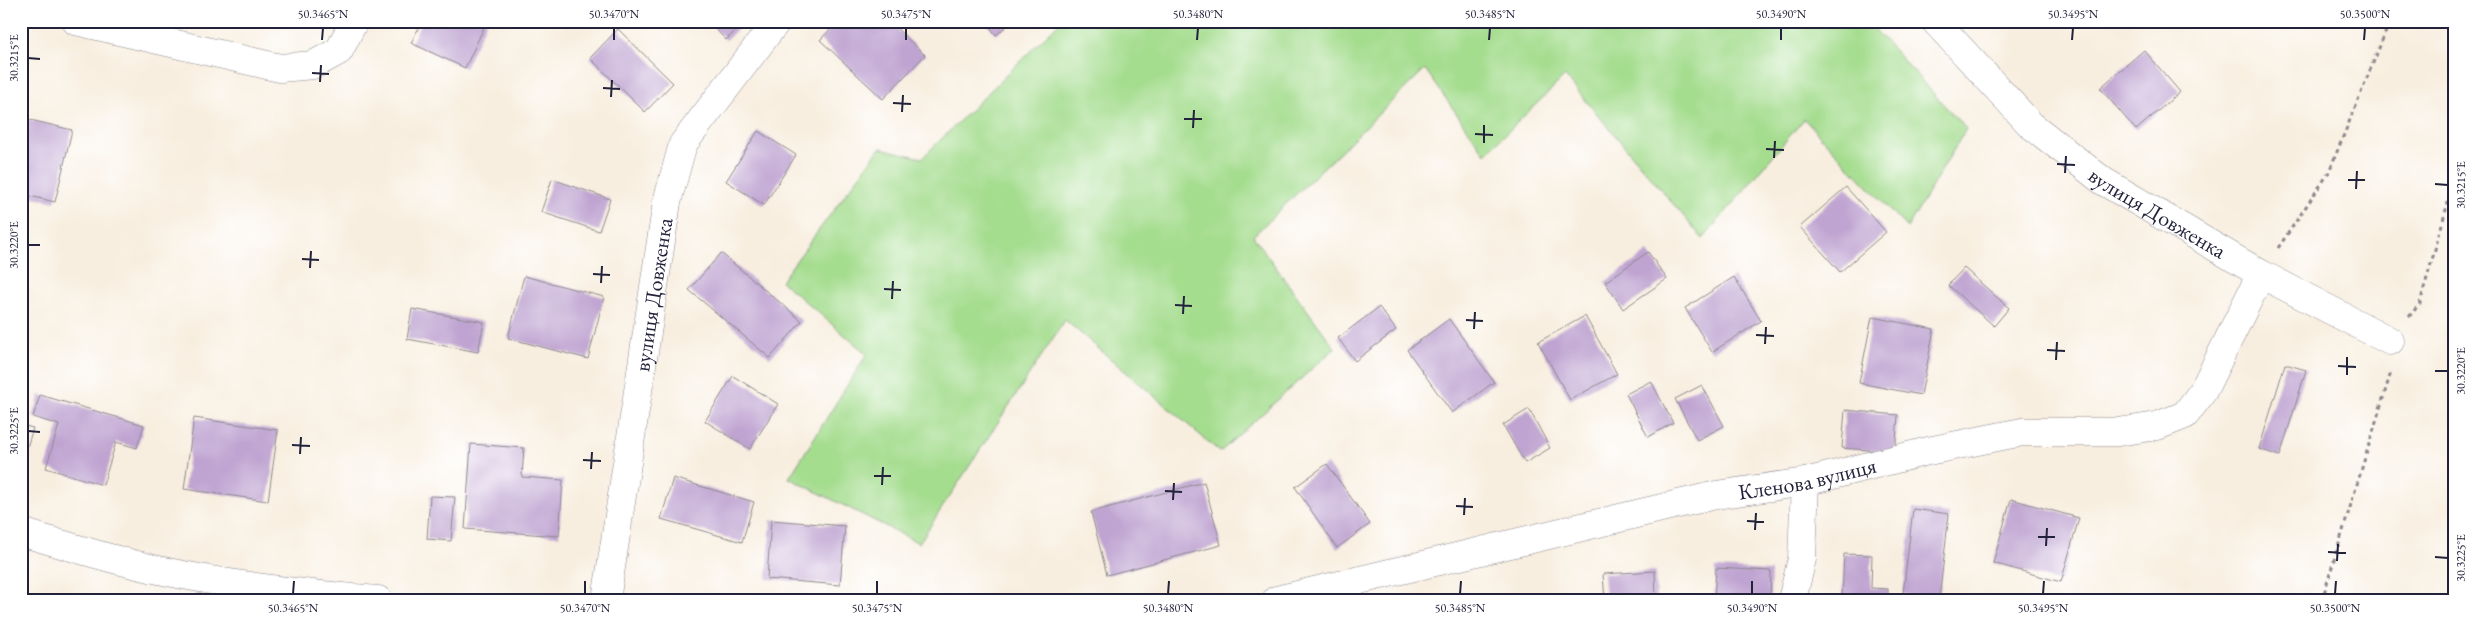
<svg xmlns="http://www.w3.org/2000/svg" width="2475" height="621" font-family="'EB Garamond',serif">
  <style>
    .green { fill: #a5dd8f; stroke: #648065 }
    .building { fill: #bfa4d1 }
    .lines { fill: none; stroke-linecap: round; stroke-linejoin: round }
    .street-casing { stroke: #8d888d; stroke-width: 29 }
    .path { stroke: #8d888d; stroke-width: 3; stroke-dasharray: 4 4; stroke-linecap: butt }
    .street { stroke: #fff; stroke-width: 28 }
    .ticks { fill: none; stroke: #22223b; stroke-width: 2 }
    .labels { text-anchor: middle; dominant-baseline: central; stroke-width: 4.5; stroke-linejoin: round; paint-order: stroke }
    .street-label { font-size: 22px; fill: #22223b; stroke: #fff }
    .neatline { fill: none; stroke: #22223b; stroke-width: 2 }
    .ticks-label { font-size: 12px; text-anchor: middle; fill: #22223b }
  </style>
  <rect width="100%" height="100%" fill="#fff"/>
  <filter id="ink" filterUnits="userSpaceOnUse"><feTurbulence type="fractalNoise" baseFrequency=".02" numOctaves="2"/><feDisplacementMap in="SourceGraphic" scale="10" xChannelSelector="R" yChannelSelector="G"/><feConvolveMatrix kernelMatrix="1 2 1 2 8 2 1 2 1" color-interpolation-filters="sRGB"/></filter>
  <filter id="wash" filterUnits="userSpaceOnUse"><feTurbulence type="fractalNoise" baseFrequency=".0096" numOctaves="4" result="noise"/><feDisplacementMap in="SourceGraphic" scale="20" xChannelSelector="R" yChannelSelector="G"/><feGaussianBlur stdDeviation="1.12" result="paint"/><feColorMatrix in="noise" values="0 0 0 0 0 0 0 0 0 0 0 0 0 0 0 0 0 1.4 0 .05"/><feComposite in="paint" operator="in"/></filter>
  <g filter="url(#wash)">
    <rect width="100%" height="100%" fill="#f8eedf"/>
    <!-- green -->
    <path class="green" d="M1061,21H1867L1966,129L1907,228L1804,119L1703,239L1565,76L1485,154L1425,69L1253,236L1335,348L1220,452L1065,320L919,543L789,478L867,354L781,281L880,148L922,158Z"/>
    <g id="blocks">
      <!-- building -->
      <path class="building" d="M422,21H487L465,68L411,43Z
        M708,21H746L726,40Z
        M838,21H889L925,55L883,99L820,40Z
        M985,21H1013L996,35Z
        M618,29L673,83L645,112L590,58Z
        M2144,50L2180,92L2136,130L2100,88Z
        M26,119L72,130L55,202L21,194V141Z
        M758,131L796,155L764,205L726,181Z
        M552,179L610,199L599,231L541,212Z
        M1846,187L1886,232L1840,272L1800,227Z
        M1648,252L1667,279L1623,309L1605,282Z
        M721,253L802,321L770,358L689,290Z
        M1964,268L2009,308L1994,326L1948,285Z
        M524,276L604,297L588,359L508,338Z
        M1734,277L1761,321L1712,352L1685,308Z
        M1379,307L1396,330L1355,361L1338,338Z
        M412,309L484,322L478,352L407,339Z
        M1585,316L1617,374L1570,400L1538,342Z
        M1872,317L1934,329L1921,395L1859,383Z
        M1449,319L1494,382L1452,413L1407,350Z
        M2285,364L2306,370L2280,456L2259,449Z
        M733,376L778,404L750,449L705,421Z
        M1651,381L1673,423L1648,437L1626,394Z
        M1702,385L1724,426L1697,440L1675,399Z
        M40,395L144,425L137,448L116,442L103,485L46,468L59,425L33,417Z
        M1529,409L1550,448L1525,463L1503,425Z
        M1845,410L1898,415L1895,452L1842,448Z
        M194,418L278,430L268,501L184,489Z
        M21,425L33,428L26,451L21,449Z
        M471,444L524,448L522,477L563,480L559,536L465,529Z
        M1327,464L1370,524L1337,548L1295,487Z
        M673,478L754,502L742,542L661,519Z
        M1204,482L1221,545L1107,575L1091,512Z
        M430,496L455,497L451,541L427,539Z
        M2011,499L2079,518L2061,582L1993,563Z
        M1913,509L1949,514L1939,599L1903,594Z
        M771,520L845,526L840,585L767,579Z
        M1844,554L1872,555L1871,588L1888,589V600H1842Z
        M1716,568L1771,571L1770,600H1714Z
        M1655,571L1656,600H1605L1603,574Z"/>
    </g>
  </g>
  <g filter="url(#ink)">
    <use href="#blocks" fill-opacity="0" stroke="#8d888d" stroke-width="1"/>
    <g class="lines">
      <!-- street casing -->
      <g class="street-casing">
        <g id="street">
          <path d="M76,21L280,68L313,65L339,51L354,21"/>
          <path id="s1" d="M1935,21L2031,125L2103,181L2261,274L2390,341"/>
          <path d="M21,532C78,549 135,567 194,577C254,588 316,595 378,600"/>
          <path id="s2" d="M606,600L667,202L683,144L777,21"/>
          <path id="s3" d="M1276,600L1716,495L1805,482L1928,451L2022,432H2118L2157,426L2185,415L2203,391L2261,274"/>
          <path d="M1792,600L1802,559L1805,482"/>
        </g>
      </g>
      <!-- path -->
      <path class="path" d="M2278,248L2328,174L2390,21
        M2409,317L2420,303L2454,181
        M2322,600L2391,372"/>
      <!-- street -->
      <use href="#street" class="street"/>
    </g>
  </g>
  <!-- ticks -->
  <path class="ticks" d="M322,40L323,28M614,40V28M906,40V28M1197,40L1198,28M1489,40L1490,28M1781,40V28M2072,40L2073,28M2364,40L2365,28M28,58L40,59M312,73L329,74M320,82L321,65M603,88L620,89M611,97L612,80M893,103L911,104M902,112L903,95M1184,119H1202M1193,128L1194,110M1475,134L1493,135M1484,143V125M1766,149L1784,150M1774,158L1775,141M2057,164L2075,165M2065,173L2066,156M2348,180H2365M2435,184L2448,185M2356,189L2357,171M28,245H40M302,259L319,260M310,268L311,251M593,274L610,275M601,283L602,266M884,289L901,290M892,299L893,281M1175,305L1192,306M1183,314L1184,296M1466,320L1483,321M1474,329L1475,312M1756,335L1774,336M1765,344L1766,327M2047,350L2065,351M2056,360L2057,342M2338,366L2356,367M2435,371H2448M2347,375V357M28,431L40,432M292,445L310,446M300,454L301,437M583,460L601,461M591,469L592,452M874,476H891M882,485L883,467M1165,491L1182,492M1173,500L1174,483M1456,506L1473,507M1464,515L1465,498M1747,521L1764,522M1755,530L1756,513M2038,537H2055M2046,546L2047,528M2328,552L2346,553M2435,557L2448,558M2337,561L2338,544M293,594L294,581M585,594V581M877,594V581M1168,594L1169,581M1460,594L1461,581M1752,594V581M2043,594L2044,581M2335,594L2336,581"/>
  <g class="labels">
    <!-- street labels -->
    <g class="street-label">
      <text stroke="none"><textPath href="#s1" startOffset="296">вулиця Довженка</textPath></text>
      <text stroke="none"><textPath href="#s2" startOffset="309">вулиця Довженка</textPath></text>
      <text stroke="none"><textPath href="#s3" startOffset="545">Кленова вулиця</textPath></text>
    </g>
  </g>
  <!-- margin -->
  <rect width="2475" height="621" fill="none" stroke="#fff" stroke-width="55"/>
  <rect x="28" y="28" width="2420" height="566" class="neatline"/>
  <g class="ticks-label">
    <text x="323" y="18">50.3465°N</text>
    <text x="614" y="18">50.3470°N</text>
    <text x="906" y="18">50.3475°N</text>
    <text x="1198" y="18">50.3480°N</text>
    <text x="1490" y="18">50.3485°N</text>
    <text x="1781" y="18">50.3490°N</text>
    <text x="2073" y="18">50.3495°N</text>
    <text x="2365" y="18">50.3500°N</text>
    <text transform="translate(14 58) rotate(-90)" y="4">30.3215°E</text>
    <text transform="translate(2461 185) rotate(-90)" y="4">30.3215°E</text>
    <text transform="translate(14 245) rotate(-90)" y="4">30.3220°E</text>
    <text transform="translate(2461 371) rotate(-90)" y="4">30.3220°E</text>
    <text transform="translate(14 431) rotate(-90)" y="4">30.3225°E</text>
    <text transform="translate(2461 558) rotate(-90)" y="4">30.3225°E</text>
    <text x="293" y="612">50.3465°N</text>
    <text x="585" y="612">50.3470°N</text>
    <text x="877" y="612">50.3475°N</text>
    <text x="1168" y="612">50.3480°N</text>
    <text x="1460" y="612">50.3485°N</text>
    <text x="1752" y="612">50.3490°N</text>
    <text x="2043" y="612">50.3495°N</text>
    <text x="2335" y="612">50.3500°N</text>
  </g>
</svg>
